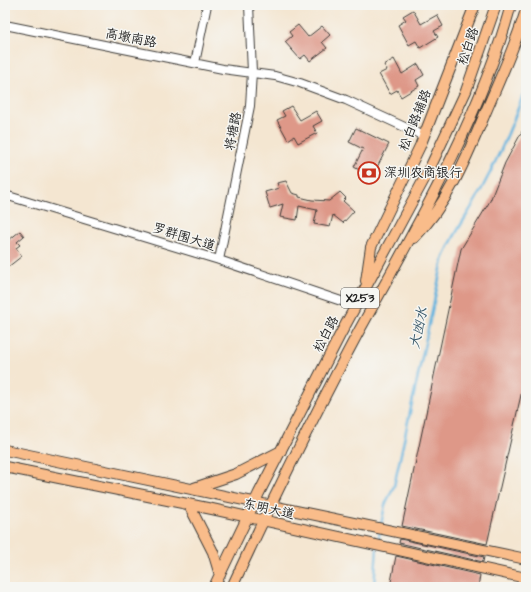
<svg xmlns="http://www.w3.org/2000/svg" width="531" height="592" font-family="'Architects Daughter','LXGW WenKai TC',sans-serif">
  <style>
    .lines { fill: none; stroke-linecap: round; stroke-linejoin: round }
    .stream { stroke: #64b4df; stroke-width: 2.5 }
    .building { fill: #de9888 }
    .minor-casing { stroke: #3c3a37; stroke-width: 10 }
    .major-casing { stroke: #3c3a37; stroke-width: 12 }
    .minor { stroke: #fff; stroke-width: 8 }
    .major { stroke: #f9bc8a; stroke-width: 10 }
    .labels { text-anchor: middle; dominant-baseline: central; stroke-width: 3; stroke-linejoin: round; paint-order: stroke }
    .shield { fill: #f6f6f2; stroke: #5d5d5c; stroke-width: 1 }
    .shield-label { font-size: 12px; font-weight: bold; fill: #1c1c1c }
    .street-label { font-size: 13px; fill: #1c1c1c; stroke: #f6f6f2 }
    .poi-label { font-size: 13px; fill: #1c1c1c; stroke: #f6f6f2; text-anchor: start }
    .water-label { font-size: 14px; font-style: italic; fill: #39596a; stroke: #f6f6f2 }
  </style>
  <rect width="100%" height="100%" fill="#f6f6f2"/>
  <filter id="ink" filterUnits="userSpaceOnUse"><feTurbulence type="fractalNoise" baseFrequency=".025" numOctaves="2"/><feDisplacementMap in="SourceGraphic" scale="8" xChannelSelector="R" yChannelSelector="G"/><feConvolveMatrix kernelMatrix="1 2 1 2 8 2 1 2 1" color-interpolation-filters="sRGB"/></filter>
  <filter id="wash" filterUnits="userSpaceOnUse"><feTurbulence type="fractalNoise" baseFrequency=".012" numOctaves="4" result="noise"/><feDisplacementMap in="SourceGraphic" scale="16" xChannelSelector="R" yChannelSelector="G"/><feGaussianBlur stdDeviation="0.9" result="paint"/><feColorMatrix in="noise" values="0 0 0 0 0 0 0 0 0 0 0 0 0 0 0 0 0 1.4 0 .05"/><feComposite in="paint" operator="in"/></filter>
  <g filter="url(#wash)">
    <rect width="100%" height="100%" fill="#f4e6d1"/>
    <g class="lines">
      <!-- stream -->
      <path class="stream" d="M381,525L385,505L394,486L443,260C451,238 465,219 477,198C496,163 513,125 526,86
        M378,543L380,530
        M374,587L377,548"/>
    </g>
    <g id="blocks">
      <!-- building -->
      <path class="building" d="M413,10L421,24L437,15L443,26L434,31L438,37L420,48L416,41L409,45L398,25L406,20L403,16Z
        M298,25L308,37L322,26L330,35L322,42L327,48L310,61L305,55L300,59L285,42L292,36L289,32Z
        M394,59L402,74L418,64L424,75L416,80L419,86L401,97L397,90L390,94L379,74L387,70L384,65Z
        M291,106L300,120L316,111L322,121L313,126L317,133L298,143L294,136L288,140L277,120L285,116L282,111Z
        M526,124V373L487,544L402,526L461,249L490,201L505,163Z
        M356,128L389,144L372,177L354,167L363,149L349,142Z
        M286,181L292,193L299,195V197L312,200L329,201L340,192L346,198L343,201L354,211L343,223L333,215L330,227L314,224L317,210L312,209L299,206L297,220L280,217L283,204L270,208L265,192L279,188L277,183Z
        M20,231L24,236L17,242L20,245L16,248L22,256L8,267L5,263V239L9,240Z
        M400,539L484,557L483,562L399,543Z
        M396,556L480,575L478,587H390Z"/>
    </g>
  </g>
  <g filter="url(#ink)">
    <use href="#blocks" fill-opacity="0" stroke="#3c3a37" stroke-width="1"/>
    <g class="lines">
      <!-- minor casing -->
      <g class="minor-casing">
        <path id="minor" d="M5,25L223,69L275,76L300,83L346,100L424,136
          M195,63L207,5
          M5,195L219,260L356,306
          M219,260L250,106L252,72L249,5"/>
      </g>
      <!-- major casing -->
      <g class="major-casing">
        <path id="major" d="M414,238C449,203 468,154 487,109C501,76 516,44 526,10
          M366,281L371,247L420,146L475,5
          M5,450L526,559
          M5,467L212,509L526,578
          M194,488L236,474L281,451
          M189,505L213,552L220,575
          M214,587L259,493L340,335L428,172L466,91L496,5
          M232,587C272,501 314,415 359,331C417,226 479,121 511,5"/>
      </g>
      <!-- minor -->
      <use href="#minor" class="minor"/>
      <!-- major -->
      <use href="#major" class="major"/>
    </g>
  </g>
  <!-- icons -->
  <defs>
    <g id="bank-ring" transform="scale(1.15)"><circle r="9.5" fill="#f6f6f2" stroke="#c8321e" stroke-width="1.5"/><path d="M-6-4H6V4H-6ZM0-2.3a2.3 2.3 0 1 0 0 4.6a2.3 2.3 0 1 0 0-4.6Z" fill="#c8321e"/></g>
  </defs>
  <g fill-rule="evenodd">
    <use href="#bank-ring" x="369" y="173"/>
  </g>
  <g class="labels">
    <!-- shield labels -->
    <rect class="shield" x="341" y="288" width="38" height="20" rx="3"/>
    <g class="shield-label">
      <text x="360" y="298">X253</text>
    </g>
    <!-- street labels -->
    <g class="street-label">
      <text transform="translate(131 38) rotate(11)">高墩南路</text>
      <text transform="translate(468 46) rotate(-71)">松白路</text>
      <text transform="translate(415 120) rotate(-68)">松白路辅路</text>
      <text transform="translate(233 131) rotate(-79)">将塘路</text>
      <text transform="translate(184 237) rotate(17)">罗群围大道</text>
      <text transform="translate(326 334) rotate(-62)">松白路</text>
      <text transform="translate(269 509) rotate(13)">东明大道</text>
    </g>
    <!-- poi labels -->
    <g class="poi-label">
      <text x="384" y="173">深圳农商银行</text>
    </g>
    <!-- water labels -->
    <g class="water-label">
      <text transform="translate(419 328) rotate(-78)">大凼水</text>
    </g>
  </g>
  <!-- margin -->
  <rect width="531" height="592" fill="none" stroke="#f6f6f2" stroke-width="20"/>
</svg>
